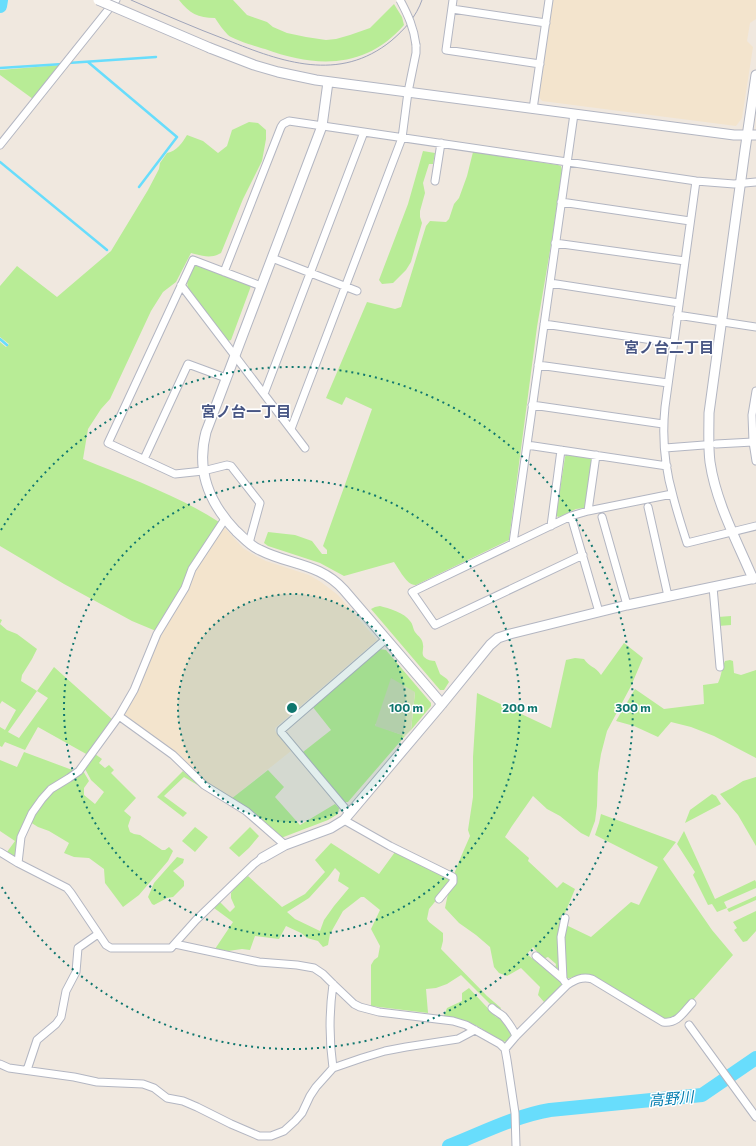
<svg xmlns="http://www.w3.org/2000/svg" width="756" height="1146" font-family="Commissioner,'Noto Sans JP',sans-serif">
  <style>
    .education { fill: #f3e4cd }
    .green { fill: #b8ec96; fill-rule: evenodd }
    .cemetery { fill: #cadcb4 }
    .lines { fill: none; stroke-linecap: round; stroke-linejoin: round }
    .stream { stroke: #68ddfc; stroke-width: 2.5 }
    .river { stroke: #68ddfc; stroke-width: 14 }
    .minor-casing { stroke: #b3b6c2; stroke-width: 9 }
    .tertiary-casing { stroke: #b3b6c2; stroke-width: 11 }
    .minor { stroke: #fff; stroke-width: 7 }
    .tertiary { stroke: #fff; stroke-width: 9 }
    .tram { stroke: #a0a5ba; stroke-width: 1 }
    .minor-bridge-casing { stroke: #b3b6c2; stroke-width: 9; stroke-linecap: butt }
    .tertiary-bridge-casing { stroke: #b3b6c2; stroke-width: 11; stroke-linecap: butt }
    .minor-bridge { stroke: #fff; stroke-width: 7 }
    .tertiary-bridge { stroke: #fff; stroke-width: 9 }
    .ring { fill: none; stroke: #0f766e; stroke-width: 2; stroke-dasharray: 2 4 }
    .labels { text-anchor: middle; dominant-baseline: central; stroke-width: 3; stroke-linejoin: round; paint-order: stroke }
    .neighbourhood-label { font-size: 15px; font-weight: bold; fill: #485684; stroke: #fff }
    .water-label { font-size: 15px; font-style: italic; fill: #007caf; stroke: #fff }
    .centre { fill: #0f766e; stroke: #fff; stroke-width: 2 }
    .ring-label { font-size: 12px; text-anchor: middle; font-weight: bold; fill: #0f766e; stroke: #fff; stroke-width: 3; stroke-linejoin: round; paint-order: stroke }
  </style>
  <rect width="100%" height="100%" fill="#f0e8df"/>
  <!-- education -->
  <path class="education" d="M553,0H756V19L750,23L747,41L753,47L742,118L736,126L542,101L539,97Z
    M221,528H225L243,548L256,556L266,561L309,575L321,582L338,595L377,640L376,641L275,728V731L291,751L231,799L204,782L123,717V714L159,635L194,570Z"/>
  <!-- green -->
  <path class="green" d="M179,0H233L247,15L267,22L273,27L287,33L306,37L326,40L336,39L350,35L370,28L394,4L402,17L404,25C366,69 316,68 265,49C257,47 232,39 228,35C223,30 219,24 215,18C198,18 189,13 179,0Z
    M60,65L33,99L0,75V70Z
    M249,122L258,123L266,130V139L262,161L243,199L221,253C210,259 204,256 191,253L176,282L163,292L151,311L110,399L101,409L88,429L83,459C129,478 177,495 219,522L218,525L182,588L156,631L132,621L64,584L0,546V342L6,347L9,344L0,337V286L17,266L57,297L111,251L148,190L159,169L160,163L167,153C177,151 182,143 187,135L203,141L218,153L227,146L232,130Z
    M423,151L435,153L433,164H429L423,183L425,193L420,211V217L422,223L411,262L406,270L393,283L382,284L379,280L408,204Z
    M473,152L558,165L561,166L562,170L552,239L537,327L509,540L416,585C407,586 399,569 394,562L344,576L320,563L268,546L264,543L268,532L295,535L312,541L322,554H327V550L323,546L372,409L346,397L342,405L326,398L367,302L395,309L401,307L426,226L430,221L446,222L449,219L454,204L459,198L467,176Z
    M196,265H199L251,286L231,340L228,341L188,288L187,282L194,266Z
    M566,455L590,457L593,461L586,505L584,508L576,509L559,517L556,516L565,457Z
    M380,606C388,608 405,613 410,621C413,624 413,629 415,632C418,636 423,639 423,645C424,649 421,653 424,657C427,660 432,661 435,661L440,674L447,679L449,682L444,690H440L371,609L375,607Z
    M731,616V625L718,626V617Z
    M0,619L2,620L0,624L7,630L17,634L37,649L32,659L22,675L21,681L37,691L54,667L113,720L88,755L38,727L25,750L5,742L2,747L0,746V727L5,730L16,710L2,701L0,704ZM37,691L48,698L19,738L8,732Z
    M624,643L643,658L631,686L607,731L601,754L598,773L597,806L595,821L589,837L581,833L560,816L547,809L533,796L512,826L505,837L529,858L528,861L557,888L563,882L575,889L563,918L560,968L555,969L556,964L548,957L543,959L533,947L527,954L563,984L546,1003L544,1002L538,995L540,987L521,968L507,976L499,973L494,967L490,947L476,935L459,923L445,908C450,881 459,861 470,836L468,830L473,797V757L477,693L551,728L566,660L575,658L584,659C589,667 595,666 601,675Z
    M380,649L386,650L431,703V706L411,730L415,692L375,725L405,736L348,802H345L303,752L331,730L312,706Z
    M730,660L733,661L734,673L741,675L756,670V758L714,736L691,727L671,722L658,737L634,726L616,721L635,689L664,709L704,704L703,685L718,683C722,675 721,669 725,661Z
    M24,752L75,771L34,806L16,857L15,858L7,852L15,841L0,831V760L17,767Z
    M95,754L102,759L99,763L105,768L109,765L114,770L111,773L136,798L124,811L131,817L128,826L130,832L134,834L140,835L162,850H165L169,847L173,851L168,861L139,895L123,907L105,883L104,869L89,858L74,857L64,853L69,843L49,831L38,827L30,822L42,800L82,769L89,781L84,788V795L95,804L104,792L91,780L84,767Z
    M268,770L284,787L275,797L300,825L335,804L339,808L338,814L328,820L281,838L231,799Z
    M183,771L201,787L184,777L164,796L187,813L183,817L157,797Z
    M756,777V846L738,815L720,794L732,788L743,781Z
    M712,794L716,796L721,804L685,823L690,810Z
    M601,814L676,842L663,859L712,930L733,955L676,1019L668,1021L587,975L577,976L566,979L563,938L566,925L591,937L631,902L639,905L658,867L595,835L599,823Z
    M195,827L208,837L195,852L182,841Z
    M250,827L259,836L249,848L239,857L229,848Z
    M684,831L715,899L755,880L756,882V888L724,902L727,908L717,912L712,904L708,905L693,875L695,872L677,844Z
    M331,843L379,874L395,852L451,877L452,881L429,909L427,919L429,922L443,933V941L441,949L487,996L501,1008L500,1010L492,1006L461,975L447,984L436,988L426,989L428,1013L371,1006V965L374,960L378,957L380,946L371,929L380,910L364,897H361L343,911L330,934L328,945L323,947L318,941L307,938L301,933L286,926L279,939L255,936L250,950L242,949L228,951L215,949L233,922L214,908L220,902L230,912L235,907L231,898V893L237,885L248,876L282,907L305,894L325,872L315,860ZM335,868L340,873L338,881L349,888L334,906L324,920L320,931L295,919L287,912L309,898L329,876Z
    M177,857L184,859L183,863L173,871L184,881V886L173,897L167,898L154,905L152,904L148,897L154,883Z
    M756,896V900L729,912L727,909Z
    M756,911V931L747,941L743,942L734,930L737,928L733,922Z
    M469,988L496,1017C506,1020 517,1033 507,1042C495,1041 487,1031 477,1026C466,1020 455,1018 444,1016L447,1008L462,1001V993Z"/>
  <!-- cemetery -->
  <path class="cemetery" d="M391,678L415,692L411,730L405,736L375,726Z"/>
  <g class="lines">
    <!-- stream -->
    <path class="stream" d="M88,62L177,137L139,187
      M68,63L156,57
      M0,68L63,64
      M0,162L107,250
      M0,339L7,345"/>
    <!-- river -->
    <path class="river" d="M0,6L1,0
      M449,1146C482,1133 515,1116 550,1110L702,1095L756,1058"/>
    <!-- minor casing -->
    <g class="minor-casing">
      <path id="minor" d="M453,0L446,50L540,64
        M452,9L546,23
        M533,109L549,0
        M0,145L116,0
        M435,181L441,143
        M696,181L665,407C662,436 665,468 673,496C677,512 682,527 687,543L756,526
        M561,202L690,221
        M555,243L685,261
        M272,258L357,291
        M224,272L281,127L283,124L289,121L696,181L734,184L756,182
        M550,283L679,303
        M181,285L305,448
        M677,315L756,327
        M544,324L673,343
        M538,365L668,383
        M756,391L752,415L753,442L756,461
        M264,394L364,132
        M532,405L663,424
        M291,429L402,138L408,92L416,53V45
        M716,444L753,442
        M527,445L667,466
        M665,448L704,445
        M144,459L188,364L226,378
        M648,507L668,596
        M588,511L596,455
        M571,516L599,612
        M602,517L627,605
        M551,526L561,450
        M249,543L260,503L231,466L227,465L203,471L175,474L108,443L193,260L261,286
        M513,543L574,114
        M583,555L435,625L412,592L571,516L588,511L672,494
        M713,587L720,667
        M119,716L173,755L204,785L246,811L285,845
        M349,813L281,732V730L386,639
        M344,820L390,846L453,877V882L439,899
        M0,852L18,863L67,888L71,893L106,945L111,948H171L196,920L254,864L262,858
        M18,863L21,837L32,813L42,799L51,789L69,778L79,771L119,716L134,690L157,634L185,588L192,569L225,519
        M565,918L561,937L563,979L567,985
        M175,944L259,962L297,965L314,968L323,974L333,984L354,1004L360,1007L379,1012L453,1021L466,1025L475,1030L500,1044L505,1049L507,1060L515,1113L516,1146
        M536,956L563,979
        M333,984C329,1013 329,1040 333,1068
        M492,1008C495,1011 499,1013 503,1016C508,1022 513,1029 516,1036
        M689,1025L756,1117
        M505,1049L516,1036L567,985C575,980 582,976 592,979L663,1022C677,1024 683,1013 692,1003
        M0,1064L9,1068L74,1077L97,1082L143,1084L154,1088L167,1098L183,1101L197,1107L231,1124L259,1136H271L284,1131L295,1121L302,1113L310,1096L316,1087L333,1068L362,1058L385,1051L406,1047L458,1039L475,1030
        M27,1070L37,1040L56,1024L61,1017L66,991L76,972L78,948L98,934"/>
    </g>
    <!-- tertiary casing -->
    <g class="tertiary-casing">
      <path id="tertiary" d="M210,48L254,65L278,72L316,80L734,135H756
        M328,82L322,126L206,432C196,470 209,503 236,531C244,538 250,546 260,550C289,565 320,563 344,590L442,704
        M753,579C737,541 716,503 710,462C708,446 709,429 709,413L745,150L756,75
        M262,858L285,845L331,828L344,820L442,704L490,645L498,638L510,634L627,605L756,578"/>
    </g>
    <!-- minor -->
    <use href="#minor" class="minor"/>
    <!-- tertiary -->
    <use href="#tertiary" class="tertiary"/>
    <!-- tram -->
    <path class="tram" d="M131,0C163,14 195,28 227,40C282,62 339,83 391,41C405,29 416,17 422,0"/>
    <!-- minor-bridge casing -->
    <g class="minor-bridge-casing">
      <path id="minor-bridge" d="M400,0C408,15 414,28 416,45"/>
    </g>
    <!-- tertiary-bridge casing -->
    <g class="tertiary-bridge-casing">
      <path id="tertiary-bridge" d="M98,0L210,48"/>
    </g>
    <!-- minor-bridge -->
    <use href="#minor-bridge" class="minor-bridge"/>
    <!-- tertiary-bridge -->
    <use href="#tertiary-bridge" class="tertiary-bridge"/>
  </g>
  <!-- distance rings -->
  <circle cx="292" cy="708" r="114" fill="#0f766e" fill-opacity=".12"/>
  <g class="ring">
    <circle cx="292" cy="708" r="114"/>
    <circle cx="292" cy="708" r="228"/>
    <path d="M1 530A341 341 0 1 1 1 886"/>
  </g>
  <g class="labels">
    <!-- neighbourhood labels -->
    <g class="neighbourhood-label">
      <text x="669" y="347">宮ノ台二丁目</text>
      <text x="246" y="411">宮ノ台一丁目</text>
    </g>
    <!-- water labels -->
    <g class="water-label">
      <text transform="translate(671 1098) rotate(-5)">高野川</text>
    </g>
  </g>
  <circle cx="292" cy="708" r="6" class="centre"/>
  <g class="ring-label">
    <text x="406" y="712">100 m</text>
    <text x="520" y="712">200 m</text>
    <text x="633" y="712">300 m</text>
  </g>
</svg>
